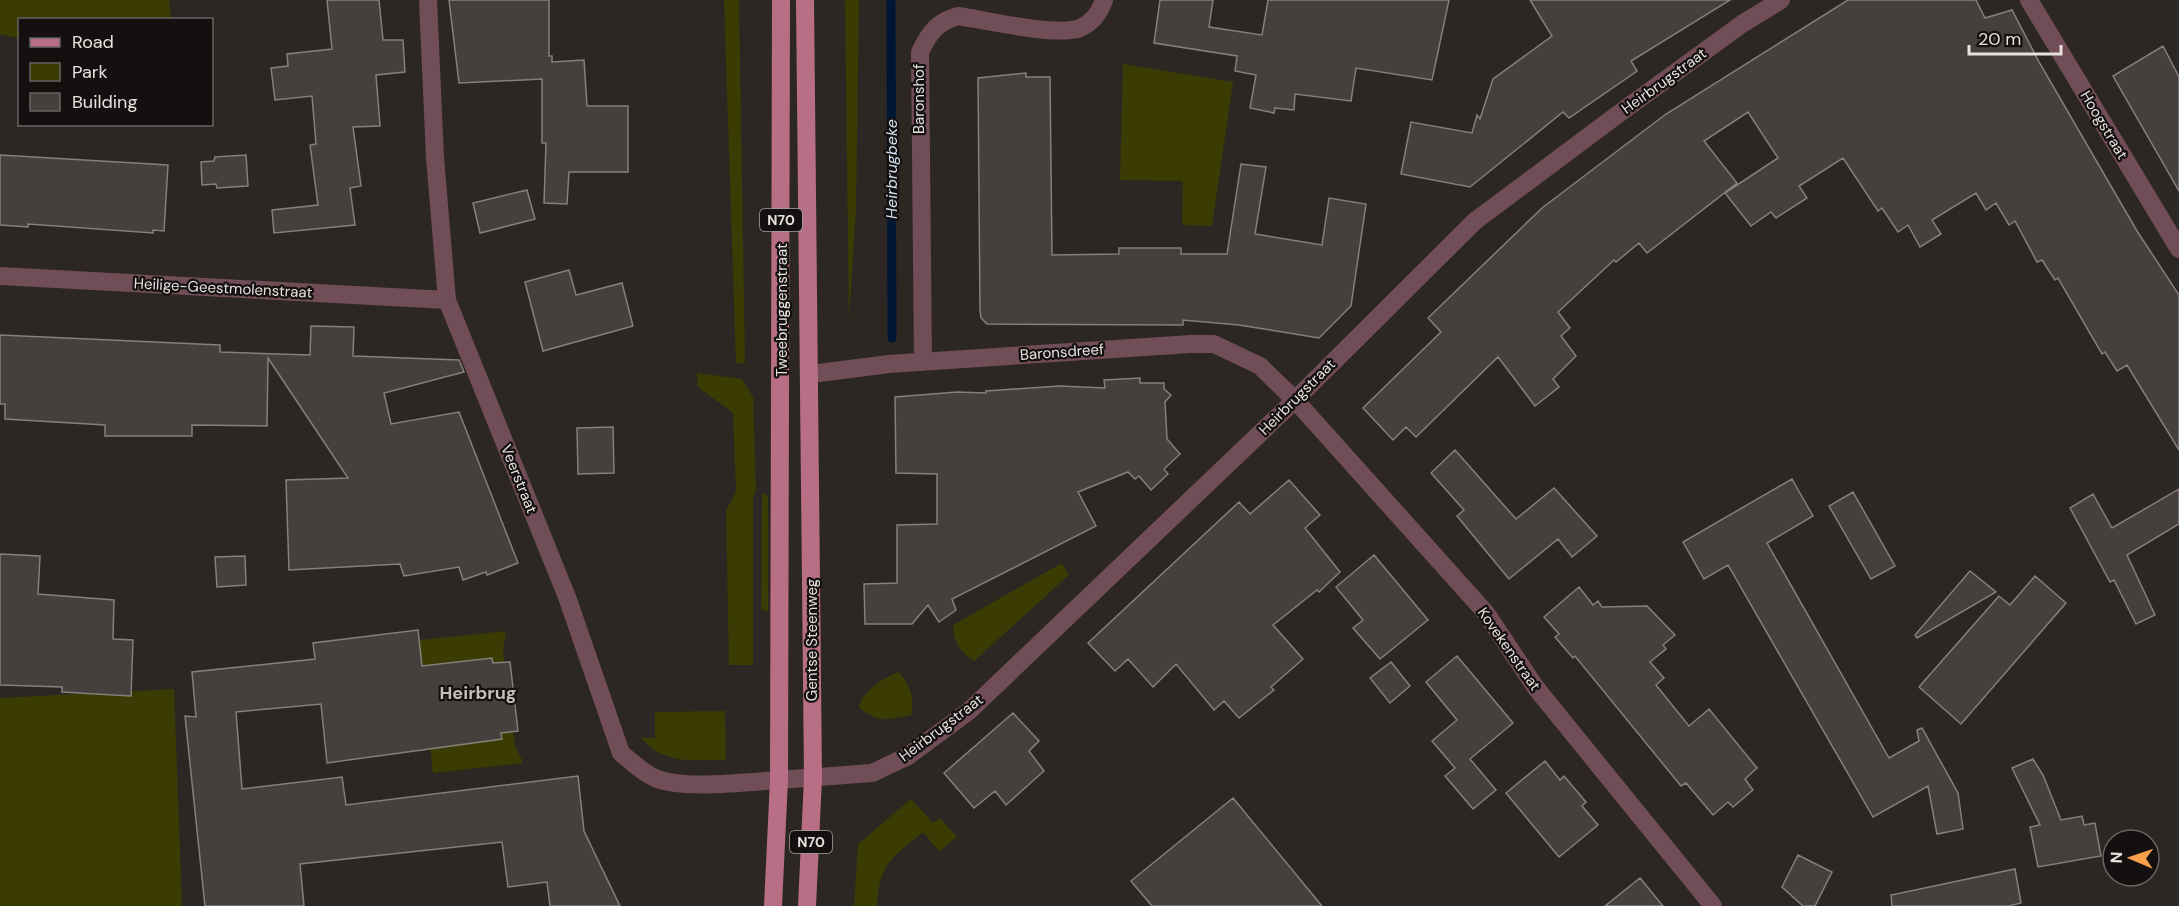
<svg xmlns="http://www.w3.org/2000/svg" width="2179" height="906" font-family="'DM Sans',sans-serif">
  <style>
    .green { fill: #3a3c03 }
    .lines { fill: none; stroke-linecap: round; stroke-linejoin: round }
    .stream { stroke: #001635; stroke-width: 9 }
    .building { fill: #46403d; stroke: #867f7b; stroke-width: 1.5 }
    .minor { stroke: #714d57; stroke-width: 18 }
    .tertiary { stroke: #714d57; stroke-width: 18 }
    .primary { stroke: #b86f85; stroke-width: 18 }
    .labels { text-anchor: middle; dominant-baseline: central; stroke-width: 4.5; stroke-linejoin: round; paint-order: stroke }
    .shield { fill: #13100f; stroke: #a7a3a1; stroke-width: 1.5 }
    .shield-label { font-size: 14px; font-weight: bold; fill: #e6e2e0 }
    .street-label { font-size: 15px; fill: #e6e2e0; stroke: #13100f }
    .water-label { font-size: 16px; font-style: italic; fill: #d2e1f2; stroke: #13100f }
    .quarter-label { font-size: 18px; font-weight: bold; fill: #c6beba; stroke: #13100f }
  </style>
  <rect width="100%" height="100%" fill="#2d2724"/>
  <!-- green -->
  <path class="green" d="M0,0H169L171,19L20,20L18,38L0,34Z
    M724,0H739L745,363L736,364Z
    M845,0H859L856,208L849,321Z
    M1123,64L1233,82L1212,226L1182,225L1183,181L1120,180Z
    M697,373L742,379L753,397L756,491L753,497V665H729L726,510L736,492L733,413L698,387Z
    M762,493L768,496V611L761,610Z
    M1062,563L1069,575L974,661C960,652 953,642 953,625Z
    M506,631L503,650L505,666L493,668L492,658L423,676L419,640Z
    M898,672C910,683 915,699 911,715C889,720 876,723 859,707C862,691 884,678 898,672Z
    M174,689L182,906H0V698Z
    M725,711L726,760C694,760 664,765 641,738H655V712Z
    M512,728L515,745L523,763L433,773L429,738L496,740L502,739L500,729Z
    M911,799L933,823L940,818L957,837L939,851L923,832C892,857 879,864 877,906H854L858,844Z"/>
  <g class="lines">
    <!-- stream -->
    <path class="stream" d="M891,0L892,338"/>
  </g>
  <!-- building -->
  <path class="building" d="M327,0H379L383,40H403L405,72L376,75L380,126L353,127L361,186L350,188L355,225L274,233L272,210L318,205L310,145L316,144L312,96L275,100L271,68L288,66L287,54L332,49Z
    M449,0H549V56H552V62L584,60L587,106H628V172H569L567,204L544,203L546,143H542V79L459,83Z
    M1160,0H1213L1209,27L1262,35L1268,0H1449L1432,80L1356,68L1351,101L1295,94L1294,110L1275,108L1274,113L1250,108L1256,75L1235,71L1237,56L1154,43Z
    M1530,0H1730L1631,61L1637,71L1569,118L1563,112L1470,187L1401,174L1411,122L1472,133L1477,115L1480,119L1493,79L1552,36Z
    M1848,0H1976L1985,18L2012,10L2039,62L2137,231L2179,295V450L2127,365L2117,371L2105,352L2102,354L2058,278L2055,280L2042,260L2037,262L2015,221L2009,225L1996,203L1986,210L1976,193L1932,220L1941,234L1920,247L1908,225L1898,232L1882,208L1878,211L1843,158L1799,186L1807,198L1776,218L1771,212L1751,226L1725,193L1778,158L1748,112L1704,141L1737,183L1647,253L1639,243L1616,262L1614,260L1558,312L1570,328L1561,336L1576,356L1553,379L1559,387L1535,406L1498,357L1416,437L1406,427L1393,440L1363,408L1441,332L1428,318L1542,208L1666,114Z
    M2163,46L2179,77V191L2113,76Z
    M1026,73V77H1050L1052,255L1119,254V248H1181V254H1227L1241,164L1266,167L1255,234L1322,245L1329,198L1366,204L1351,306L1319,338L1239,325L1183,320V325L987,324L981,318L980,311L978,78Z
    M0,155L168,165L164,231L153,230V233L28,224V227L0,225Z
    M246,155L248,186L217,188L216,184L202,185L201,162L214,161L215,157Z
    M527,190L535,219L480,233L473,203Z
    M569,270L576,295L622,283L633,326L543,351L525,282Z
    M311,326L354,327L353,356L459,360L464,372L384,393L391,424L459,412L518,563L487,575L486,572L463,580L459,567L404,576L400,564L289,570L286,480L348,478L268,358L267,426L192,425V436H105V425L5,419V404H0V335L220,345V352L310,355Z
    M1140,378V383H1164V389L1171,395L1165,402L1167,439L1180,454L1164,469L1168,474L1151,490L1139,476L1135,479L1128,472L1078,492L1096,526L952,599L956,610L939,622L928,605L912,624H865L864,584L897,583V525L937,524V474L896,473L895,397L957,392L986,393V391L1059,386L1105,388L1104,380Z
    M613,427L614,473L578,474L577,428Z
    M1455,450L1516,519L1554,488L1597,536L1572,557L1558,539L1509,579L1457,516L1464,510L1431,473Z
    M1792,479L1813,516L1767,543L1889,758L1919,741L1917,730L1922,728L1958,793L1963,829L1937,834L1928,786L1873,817L1728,565L1704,579L1683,542Z
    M1289,480L1320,515L1305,528L1340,572L1319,592L1317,590L1273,625L1303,659L1271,687L1274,690L1239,718L1224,701L1214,710L1176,664L1153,687L1128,659L1115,671L1088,643L1239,502L1250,514Z
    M2179,489V524L2127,555L2155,615L2136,624L2114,580L2110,582L2070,508L2093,494L2112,528Z
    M1853,492L1895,566L1871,579L1829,506Z
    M0,554L40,556L38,594L114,600L113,639L133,640L131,696L62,692V687L0,685Z
    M1374,555L1428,620L1380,659L1353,628L1363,620L1336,587Z
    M245,556L246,585L217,587L215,557Z
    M1970,571L1996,592L1917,638L1915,635Z
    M2035,576L2066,603L1961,724L1919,687L1999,596L2010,605Z
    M1579,587L1593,605L1598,601L1602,607L1647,606L1675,635L1663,645L1666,649L1650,662L1664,678L1656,685L1689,726L1709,709L1757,768L1745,779L1753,790L1733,807L1728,802L1713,815L1686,783L1681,786L1575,656L1573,658L1555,637L1559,634L1544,617Z
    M418,630L422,666L492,658L493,663L510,662L518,731L501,733L502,739L327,763L321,704L236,712L242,789L342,777L346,805L578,776L584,831L620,906H550L547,882L508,887L502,842L300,864L304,906H205L185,716L196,717L192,672L315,659L313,643Z
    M1457,656L1513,723L1470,759L1496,790L1473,809L1445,776L1455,768L1432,741L1457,720L1426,682Z
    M1391,662L1410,686L1390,703L1370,678Z
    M1013,713L1039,741L1029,751L1044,771L1006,805L995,791L974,808L944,773Z
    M2033,759L2043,775L2061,820L2082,816L2084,825L2095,823L2101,856L2038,867L2030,827L2040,825L2012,768Z
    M1545,761L1560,780L1564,776L1586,802L1582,806L1598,825L1559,857L1506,793Z
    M1233,798L1322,906H1152L1131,881Z
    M1798,855L1832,872L1815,906H1803L1782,887Z
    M2015,869L2021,903L2009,906H1892L1891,895Z
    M1640,878L1663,906H1605Z"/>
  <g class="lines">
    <!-- minor -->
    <path class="minor" d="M428,0L435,158L447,300L567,597L621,753C632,762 642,772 655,778C683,790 748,782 779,780
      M2029,0L2179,249
      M0,276L447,300
      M923,362L920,52C929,33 937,22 958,16C985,20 1057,37 1080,28C1092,23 1100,12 1104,0
      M811,374L889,364L1191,344H1214L1260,366L1295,400L1486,613L1536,688L1713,906"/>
    <!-- tertiary -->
    <path class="tertiary" d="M779,780L872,773L908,756L969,711L1295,400L1475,221L1617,115L1742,24L1781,0"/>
    <!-- primary -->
    <path class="primary" d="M805,0L813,778L807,906
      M773,906L779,780L781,0"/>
  </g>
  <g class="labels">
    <!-- shield labels -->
    <g class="shield">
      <rect x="760" y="209" width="42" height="22" rx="4.5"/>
      <rect x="790" y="831" width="42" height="22" rx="4.5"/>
    </g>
    <g class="shield-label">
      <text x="781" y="220">N70</text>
      <text x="811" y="842">N70</text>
    </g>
    <!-- street labels -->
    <g class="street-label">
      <text transform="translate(1664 81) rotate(-36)">Heirbrugstraat</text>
      <text transform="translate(919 99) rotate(-90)">Baronshof</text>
      <text transform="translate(2104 125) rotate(59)">Hoogstraat</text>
      <text transform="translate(223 288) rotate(3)">Heilige-Geestmolenstraat</text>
      <text transform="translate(782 310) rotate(-90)">Tweebruggenstraat</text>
      <text transform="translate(1062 352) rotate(-4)">Baronsdreef</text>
      <text transform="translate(1297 397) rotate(-45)">Heirbrugstraat</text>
      <text transform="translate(519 479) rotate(68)">Veerstraat</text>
      <text transform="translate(812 640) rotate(-90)">Gentse Steenweg</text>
      <text transform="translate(1509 649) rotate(55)">Kovekenstraat</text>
      <text transform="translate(941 728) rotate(-37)">Heirbrugstraat</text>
    </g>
    <!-- water labels -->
    <g class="water-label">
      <text transform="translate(891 169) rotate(-90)">Heirbrugbeke</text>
    </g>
    <!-- quarter labels -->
    <g class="quarter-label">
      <text x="478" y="693">Heirbrug</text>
    </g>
  </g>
  <!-- legend -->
  <rect x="18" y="18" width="195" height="108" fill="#13100f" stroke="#676463" stroke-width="1.5"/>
  <rect x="30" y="38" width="30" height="9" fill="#b86f85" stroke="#676463" stroke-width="1.5"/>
  <text x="72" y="48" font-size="18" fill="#e6e2e0">Road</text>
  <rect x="30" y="63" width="30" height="18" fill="#3a3c03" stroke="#676463" stroke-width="1.5"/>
  <text x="72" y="78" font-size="18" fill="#e6e2e0">Park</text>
  <rect x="30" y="93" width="30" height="18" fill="#46403d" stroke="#676463" stroke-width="1.5"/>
  <text x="72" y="108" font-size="18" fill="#e6e2e0">Building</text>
  <!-- north arrow -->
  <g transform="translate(2131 858) rotate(272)"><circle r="28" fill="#13100f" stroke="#676463" stroke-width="1.5"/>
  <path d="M0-4.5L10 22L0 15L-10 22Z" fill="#f9a04d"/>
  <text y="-9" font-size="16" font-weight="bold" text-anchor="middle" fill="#e6e2e0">N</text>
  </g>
  <!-- scale -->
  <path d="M1969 45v9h92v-9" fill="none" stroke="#e6e2e0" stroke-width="3"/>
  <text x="1978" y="45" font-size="18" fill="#e6e2e0" stroke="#13100f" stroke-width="4.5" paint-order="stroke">20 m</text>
</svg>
